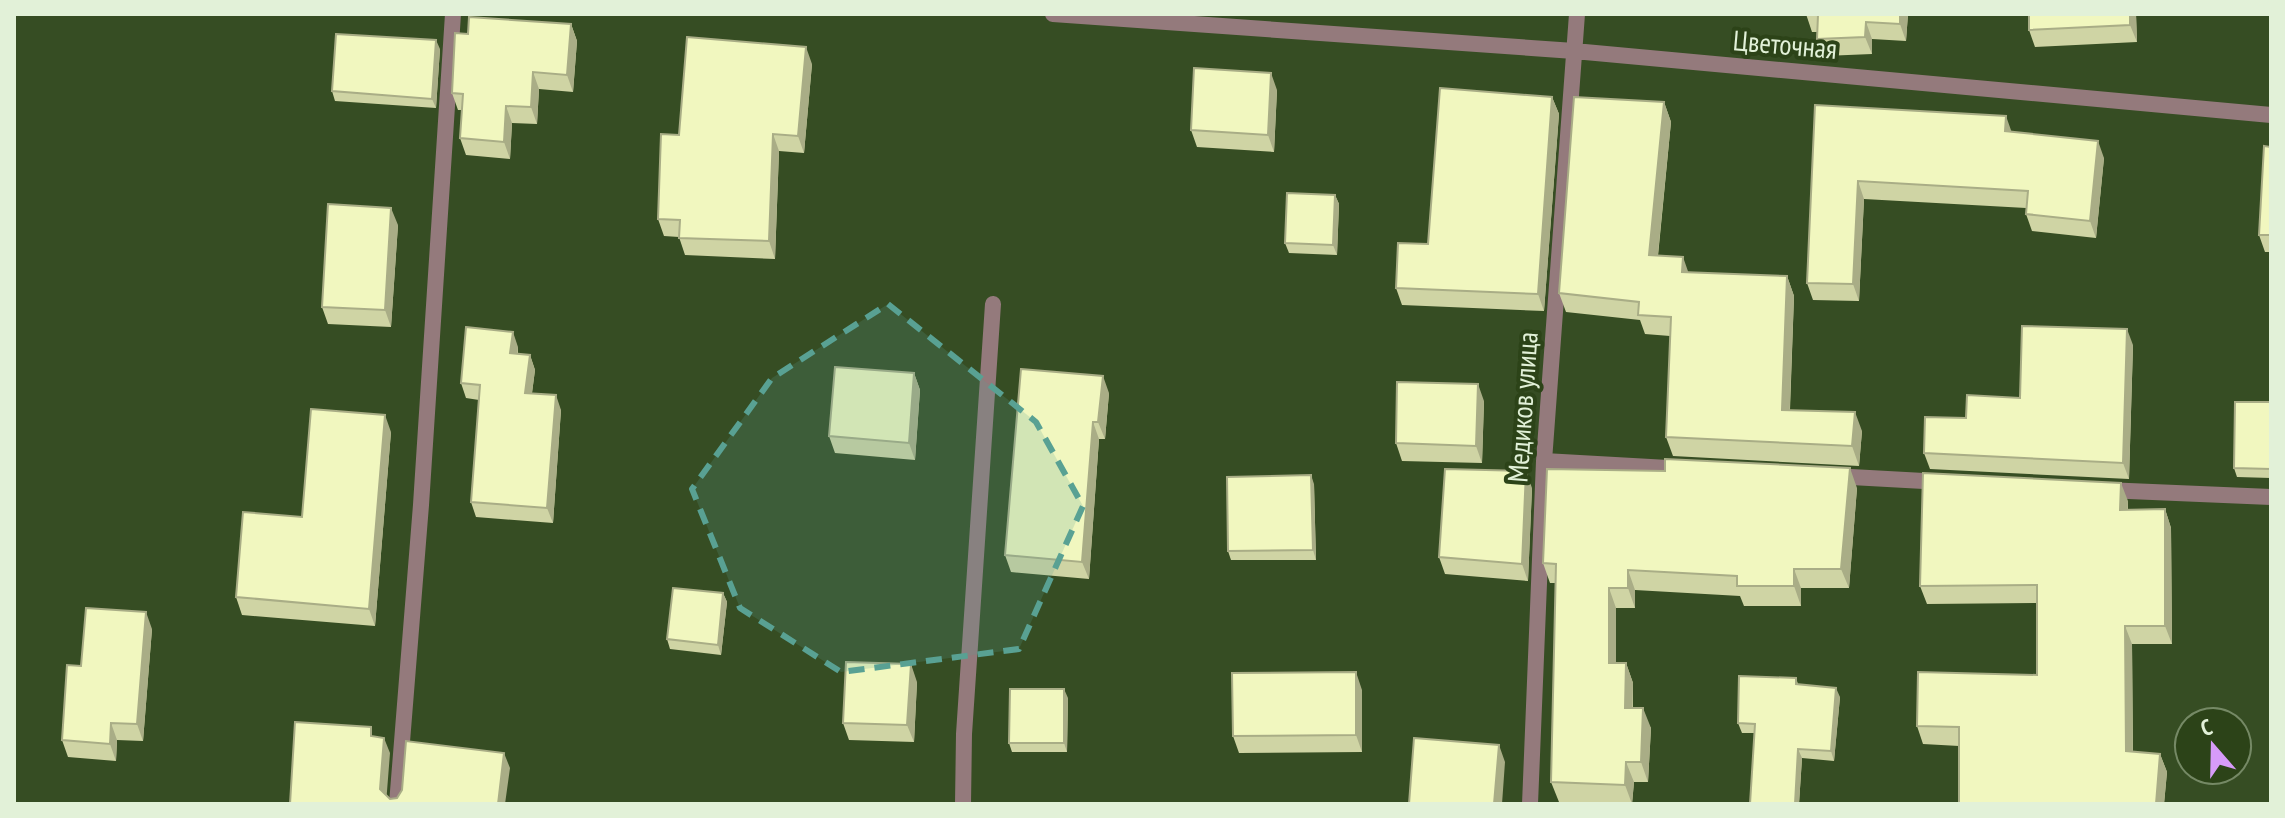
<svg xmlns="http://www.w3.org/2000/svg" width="2285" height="818" font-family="'PT Sans Narrow',sans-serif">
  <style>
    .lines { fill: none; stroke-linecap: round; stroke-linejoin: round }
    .minor { stroke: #947a7c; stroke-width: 16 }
    .wall { fill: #cfd4a4 }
    .shaded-wall { fill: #a9ad86 }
    .building { fill: #f1f7bf; stroke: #a9ad86; stroke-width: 2 }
    .marked { fill: #59a193; fill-opacity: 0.2; stroke: #59a193; stroke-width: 6; stroke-dasharray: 16 10; stroke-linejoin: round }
    .labels { text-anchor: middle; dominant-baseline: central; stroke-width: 8; stroke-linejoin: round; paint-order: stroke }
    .street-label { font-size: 28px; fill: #e2f1d8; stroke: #2c4318 }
  </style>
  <rect width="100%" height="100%" fill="#364d23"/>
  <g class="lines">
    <!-- minor -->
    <path class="minor" d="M1053,14L1574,51L2271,115
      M1544,461L1686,469
      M1833,476L1942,482
      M2105,490L2271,497
      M397,804L421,505L453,14
      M963,804L964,734L993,304
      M1530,804L1544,461L1577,14"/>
  </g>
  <!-- wall -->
  <path class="wall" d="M1806,14H1908L1906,41L1872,39V54L1824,56L1817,39L1818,32H1812Z
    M2029,14H2136L2137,42L2035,47L2029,30Z
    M571,24L577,41L573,92L539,89L537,124L512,123L510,159L466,155L460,138L462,110H458L452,93L468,34Z
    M440,49L436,108L335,101L332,91Z
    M812,64L804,153L779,151L775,259L685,255L679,237L664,236L658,219L679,135Z
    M1277,90L1274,152L1197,147L1191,130Z
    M1552,97L1559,114L1544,311L1402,305L1396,288Z
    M1664,102L1671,122L1658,256L1689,273L1787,276L1794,296L1790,410L1862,431L1859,466L1673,456L1666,437L1670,336L1645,334L1640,320L1566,312L1559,293Z
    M1815,105L2012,132L2104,158L2096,238L2032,231L2026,214V208L1864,199L1859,301L1813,300L1807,283Z
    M2271,147V252H2265L2259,235Z
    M1335,195L1339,204L1337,255L1289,253L1285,243Z
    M398,225L391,327L328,324L322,307Z
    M2133,345L2129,479L1930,469L1924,453L1966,418L2020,398Z
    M518,347V354L530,355L535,370L532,393L561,410L553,523L476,517L471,502L479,400L466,398L461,383Z
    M914,373L920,390L915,460L835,453L829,436Z
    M1109,393L1105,439H1099L1089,579L1011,572L1005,555Z
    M1484,401L1482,463L1402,461L1396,443Z
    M2271,402V478L2237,477L2234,468Z
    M391,432L375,626L242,615L236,597L302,517Z
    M1314,484L1316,560H1231L1228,551Z
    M1532,488L1528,581L1445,574L1439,557Z
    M1857,488L1849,588H1801V606H1744L1740,596L1635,590V608H1616V663H1626L1633,683V708L1651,728L1648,782H1634L1632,804L1559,802L1551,782L1556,583H1550L1543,563Z
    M2128,501V510L2165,509L2171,528L2172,644H2132L2133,752L2160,754L2167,772L2164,804H1959V746L1923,744L1917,726L2037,675V603L1927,604L1920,586Z
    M723,593L727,602L721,655L670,649L667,639Z
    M152,629L143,741L117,740L116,761L68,757L62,740L81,666Z
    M1796,678L1798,684L1840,697L1834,761L1802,758L1799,804H1750L1755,733H1742L1738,723Z
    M917,682L914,742L849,740L843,723Z
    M1362,690V752L1239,753L1233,736Z
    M1068,698L1067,752H1012L1009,743Z"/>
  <!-- shaded-wall -->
  <path class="shaded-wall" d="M1900,14H1908L1906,41L1900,24Z
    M2130,14H2136L2137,42L2130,25Z
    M1866,22L1872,39V54L1865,37Z
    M571,24L577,41L573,92L567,75Z
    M436,40L440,49L436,108L432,99Z
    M806,47L812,64L804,153L798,136Z
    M533,72L539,89L537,124L531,107Z
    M1271,73L1277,90L1274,152L1268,135Z
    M1552,97L1559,114L1544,311L1538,294Z
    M1664,102L1671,122L1656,274L1649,255Z
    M506,106L512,123L510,159L504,142Z
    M2006,116L2012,133L2005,131Z
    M773,134L779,151L775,259L769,241Z
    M2098,141L2104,158L2096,238L2090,221Z
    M1858,181L1864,199L1859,301L1853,284Z
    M1335,195L1339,204L1337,255L1333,245Z
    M391,208L398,225L391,327L385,310Z
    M1683,257L1690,277L1682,272Z
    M1787,276L1794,296L1789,429L1782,410Z
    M2127,329L2133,345L2129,479L2123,463Z
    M513,332L518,347L516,368L510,353Z
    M530,355L535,370L530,408L525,393Z
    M914,373L920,390L915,460L909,443Z
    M1103,376L1109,393L1105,439L1098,422Z
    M1478,384L1484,401L1482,463L1476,446Z
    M556,395L561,410L553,523L547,508Z
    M1855,412L1862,431L1859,466L1852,446Z
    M385,415L391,432L375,626L369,609Z
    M1093,422L1099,439L1089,579L1082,562Z
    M1850,468L1857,488L1849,588L1841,569Z
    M1526,471L1532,488L1528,581L1522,564Z
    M1311,475L1314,484L1316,560L1313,550Z
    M2121,483L2128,501L2127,528L2120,510Z
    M2165,509L2171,528L2172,644L2165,626Z
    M1794,569L1801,588V606L1794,586Z
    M1628,570L1635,590V608L1628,588Z
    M1609,588L1616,608V683L1609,663Z
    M723,593L727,602L721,655L718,645Z
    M146,612L152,629L143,741L137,724Z
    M2125,626L2132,644L2133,770L2126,751Z
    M1626,663L1633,683L1632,727L1625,708Z
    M911,664L917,682L914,742L907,725Z
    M1356,672L1362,690V752L1356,735Z
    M1836,688L1840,697L1834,761L1831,751Z
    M1064,689L1068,698L1067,752L1064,743Z
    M1643,708L1651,728L1648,782L1641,762Z
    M111,723L117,740L116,761L110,744Z
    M384,738L390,753L386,804L380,789Z
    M1499,745L1505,762L1502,804H1494Z
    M1798,749L1802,758L1799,804H1795Z
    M504,753L510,768L505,804H498Z
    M2160,754L2167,772L2164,804H2156Z
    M1626,762L1634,782L1632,804L1625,785Z"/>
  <!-- building -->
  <path class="building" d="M1806,14H1900V24L1866,22L1865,37L1817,39L1818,15Z
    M2029,14H2130V25L2029,30Z
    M469,17L571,24L567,75L533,72L531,107L506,106L504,142L460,138L463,94L452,93L455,33L468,34Z
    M336,34L436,40L432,99L332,91Z
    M687,37L806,47L798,136L773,134L769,241L679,238L680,220L658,219L661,134L679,135Z
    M1194,68L1271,73L1268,135L1191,130Z
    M1440,88L1552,97L1538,294L1396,288L1398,243L1428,244Z
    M1574,97L1664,102L1649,255L1683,257L1682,272L1787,276L1782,410L1855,412L1852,446L1666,437L1671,317L1638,315L1639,302L1559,293Z
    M1815,105L2006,116L2005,131L2098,141L2090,221L2026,214L2028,191L1858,181L1853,284L1807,283Z
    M2264,146L2271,147V235H2259Z
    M1287,193L1335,195L1333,245L1285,243Z
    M328,204L391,208L385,310L322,307Z
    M2022,326L2127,329L2123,463L1924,453L1925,417L1966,418L1967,395L2020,398Z
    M466,327L513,332L510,353L530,355L525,393L556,395L547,508L471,502L480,385L461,383Z
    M835,367L914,373L909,443L829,436Z
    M1021,369L1103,376L1098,422H1093L1082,562L1005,555Z
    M1397,382L1478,384L1476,446L1396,443Z
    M2235,402H2271V469L2234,468Z
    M311,409L385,415L369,609L236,597L243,512L302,517Z
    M1665,459L1850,468L1841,569H1794V586H1737V576L1628,570V588H1609V663H1626L1625,708H1643L1641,762H1626L1625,785L1551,782L1556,564L1543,563L1547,469L1665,471Z
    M1445,469L1526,471L1522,564L1439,557Z
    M1923,473L2121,483L2120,510L2165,509V626H2125L2126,751L2160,754L2156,804H1959V727L1917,726L1918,672L2037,675V585L1920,586Z
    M1311,475L1313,550L1228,551L1227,477Z
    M673,588L723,593L718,645L667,639Z
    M86,608L146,612L137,724L111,723L110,744L62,740L67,665L81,666Z
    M846,662L911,664L907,725L843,723Z
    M1356,672V735L1233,736L1232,673Z
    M1739,676L1796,678V684L1836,688L1831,751L1798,749L1795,804H1750L1755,724L1738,723Z
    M1010,689H1064V743H1009Z
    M295,722L371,727V736L384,738L380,789L390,799L397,798L402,790L406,741L504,753L498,804H290Z
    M1414,738L1499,745L1494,804H1409Z"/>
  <!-- marked area -->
  <path class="marked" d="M888,304L1036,422L1083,506L1019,649L841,672L740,608L692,489L772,378Z"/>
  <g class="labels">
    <!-- street labels -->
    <g class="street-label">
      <text transform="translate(1785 44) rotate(5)">Цветочная</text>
      <text transform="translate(1522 407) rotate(-86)">Медиков улица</text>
    </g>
  </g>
  <!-- border -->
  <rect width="2285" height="818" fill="none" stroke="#e2f1d8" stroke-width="32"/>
  <!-- north arrow -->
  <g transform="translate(2213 746) rotate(340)"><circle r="38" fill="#2c4318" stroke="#758965" stroke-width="2"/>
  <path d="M0-6L14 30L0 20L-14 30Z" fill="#d79bf9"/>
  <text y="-12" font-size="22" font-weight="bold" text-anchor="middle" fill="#e2f1d8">С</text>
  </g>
</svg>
